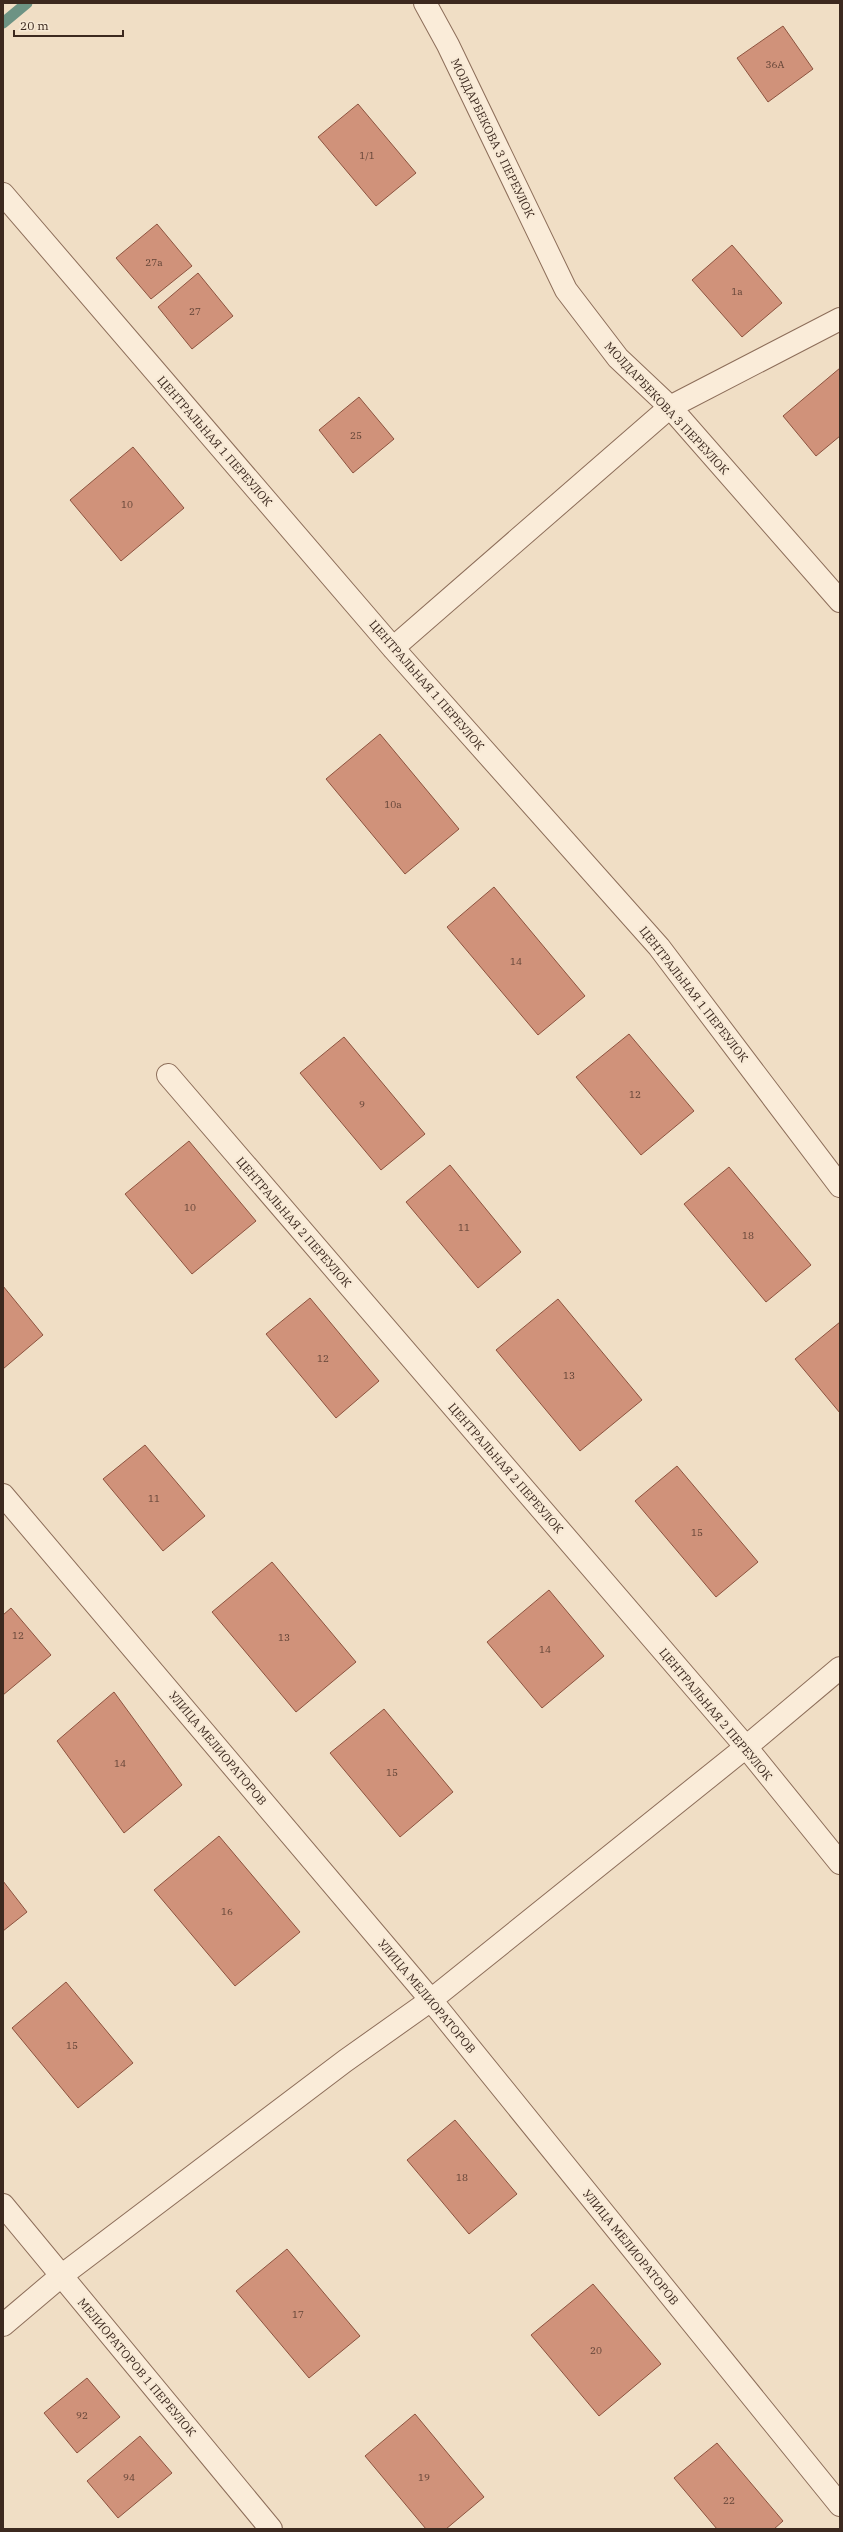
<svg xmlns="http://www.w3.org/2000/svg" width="843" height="2532" font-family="'IBM Plex Serif',serif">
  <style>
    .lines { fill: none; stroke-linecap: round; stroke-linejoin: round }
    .stream { stroke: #6d9384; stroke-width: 11 }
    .building { fill: #d0927a; stroke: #8d533f }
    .minor-casing { stroke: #8d6e5a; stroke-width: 24 }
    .minor { stroke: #faecd9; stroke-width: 22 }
    .labels { text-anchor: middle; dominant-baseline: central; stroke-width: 4; stroke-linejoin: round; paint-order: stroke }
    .number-label { font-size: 10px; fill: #614336 }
    .street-label { font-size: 12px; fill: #3c291f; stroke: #f7e9d5 }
  </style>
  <rect width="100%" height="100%" fill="#f0dec5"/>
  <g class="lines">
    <!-- stream -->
    <path class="stream" d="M3,23L27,3"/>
  </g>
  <!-- building -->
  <path class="building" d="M783,26L813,69L768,102L737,58Z
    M358,104L416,173L376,206L318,137Z
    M157,224L192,266L151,299L116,258Z
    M732,245L782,303L742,337L692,280Z
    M198,273L233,316L192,349L158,307Z
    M840,368V436L816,456L783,416Z
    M359,397L394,439L353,473L319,430Z
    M133,447L184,508L121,561L70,500Z
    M380,734L459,829L405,874L326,779Z
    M494,887L585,996L538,1035L447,927Z
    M629,1034L694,1111L641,1155L576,1077Z
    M344,1037L425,1134L381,1170L300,1073Z
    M189,1141L256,1221L192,1274L125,1194Z
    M450,1165L521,1252L478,1288L406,1202Z
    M729,1167L811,1265L766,1302L684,1204Z
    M3,1286L43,1335L3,1369Z
    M310,1298L379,1381L336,1418L266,1334Z
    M558,1299L642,1400L580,1451L496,1350Z
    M840,1322V1413L795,1359Z
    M145,1445L205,1516L163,1551L103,1479Z
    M677,1466L758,1562L716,1597L635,1501Z
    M272,1562L356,1662L296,1712L212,1612Z
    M549,1590L604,1656L542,1708L487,1642Z
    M11,1608L51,1655L3,1695V1615Z
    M114,1692L182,1785L124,1833L57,1741Z
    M384,1709L453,1792L400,1837L330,1753Z
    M219,1836L300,1932L235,1986L154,1890Z
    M3,1881L27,1912L3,1931Z
    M66,1982L133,2063L78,2108L12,2028Z
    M455,2120L517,2194L469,2234L407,2160Z
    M287,2249L360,2336L309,2378L236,2291Z
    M593,2284L661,2364L599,2416L531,2335Z
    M87,2378L120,2417L77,2453L44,2413Z
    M415,2414L484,2497L446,2529H426L365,2456Z
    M140,2436L172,2473L118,2518L87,2481Z
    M717,2443L783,2521L774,2529H717L674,2478Z"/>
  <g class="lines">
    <!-- minor casing -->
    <g class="minor-casing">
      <path id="minor" d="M425,3L448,45L566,290L618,358L670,407L840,601
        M3,194L393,648L659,947L840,1186
        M393,648L670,407L840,319
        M168,1075L746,1747L840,1863
        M3,1495L431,2000L840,2505
        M3,2205L271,2529
        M3,2325L61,2276L345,2061L431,2000L746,1747L840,1668"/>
    </g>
    <!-- minor -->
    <use href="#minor" class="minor"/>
  </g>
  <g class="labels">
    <!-- number labels -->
    <g class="number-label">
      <text x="775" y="64">36А</text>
      <text x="367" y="155">1/1</text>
      <text x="154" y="262">27а</text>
      <text x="737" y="291">1а</text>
      <text x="195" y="311">27</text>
      <text x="356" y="435">25</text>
      <text x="127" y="504">10</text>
      <text x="393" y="804">10а</text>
      <text x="516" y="961">14</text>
      <text x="635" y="1094">12</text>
      <text x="362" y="1104">9</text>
      <text x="190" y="1207">10</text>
      <text x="464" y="1227">11</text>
      <text x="748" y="1235">18</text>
      <text x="323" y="1358">12</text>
      <text x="569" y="1375">13</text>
      <text x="154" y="1498">11</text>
      <text x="697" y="1532">15</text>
      <text x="18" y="1635">12</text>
      <text x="284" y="1637">13</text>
      <text x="545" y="1649">14</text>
      <text x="120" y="1763">14</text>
      <text x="392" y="1772">15</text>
      <text x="227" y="1911">16</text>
      <text x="72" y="2045">15</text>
      <text x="462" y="2177">18</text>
      <text x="298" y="2314">17</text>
      <text x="596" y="2350">20</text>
      <text x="82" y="2415">92</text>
      <text x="129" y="2477">94</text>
      <text x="424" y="2477">19</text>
      <text x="729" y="2500">22</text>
    </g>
    <!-- street labels -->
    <g class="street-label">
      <text transform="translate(493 138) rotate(64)">МОЛДАРБЕКОВА 3 ПЕРЕУЛОК</text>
      <text transform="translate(667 408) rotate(47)">МОЛДАРБЕКОВА 3 ПЕРЕУЛОК</text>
      <text transform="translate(215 441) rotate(49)">ЦЕНТРАЛЬНАЯ 1 ПЕРЕУЛОК</text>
      <text transform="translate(427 685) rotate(49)">ЦЕНТРАЛЬНАЯ 1 ПЕРЕУЛОК</text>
      <text transform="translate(694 994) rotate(52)">ЦЕНТРАЛЬНАЯ 1 ПЕРЕУЛОК</text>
      <text transform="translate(294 1222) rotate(49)">ЦЕНТРАЛЬНАЯ 2 ПЕРЕУЛОК</text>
      <text transform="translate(506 1468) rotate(49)">ЦЕНТРАЛЬНАЯ 2 ПЕРЕУЛОК</text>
      <text transform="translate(716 1714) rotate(50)">ЦЕНТРАЛЬНАЯ 2 ПЕРЕУЛОК</text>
      <text transform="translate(218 1748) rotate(50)">УЛИЦА МЕЛИОРАТОРОВ</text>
      <text transform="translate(427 1996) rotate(50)">УЛИЦА МЕЛИОРАТОРОВ</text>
      <text transform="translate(631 2247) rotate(51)">УЛИЦА МЕЛИОРАТОРОВ</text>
      <text transform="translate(137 2367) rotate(50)">МЕЛИОРАТОРОВ 1 ПЕРЕУЛОК</text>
    </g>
  </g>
  <!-- border -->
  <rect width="843" height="2532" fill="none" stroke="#3c291f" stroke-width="8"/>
  <!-- scale -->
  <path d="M14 30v6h109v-6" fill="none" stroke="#3c291f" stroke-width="2"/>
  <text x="20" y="30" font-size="12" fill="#3c291f" stroke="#f7e9d5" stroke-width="3" paint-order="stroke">20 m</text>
</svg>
